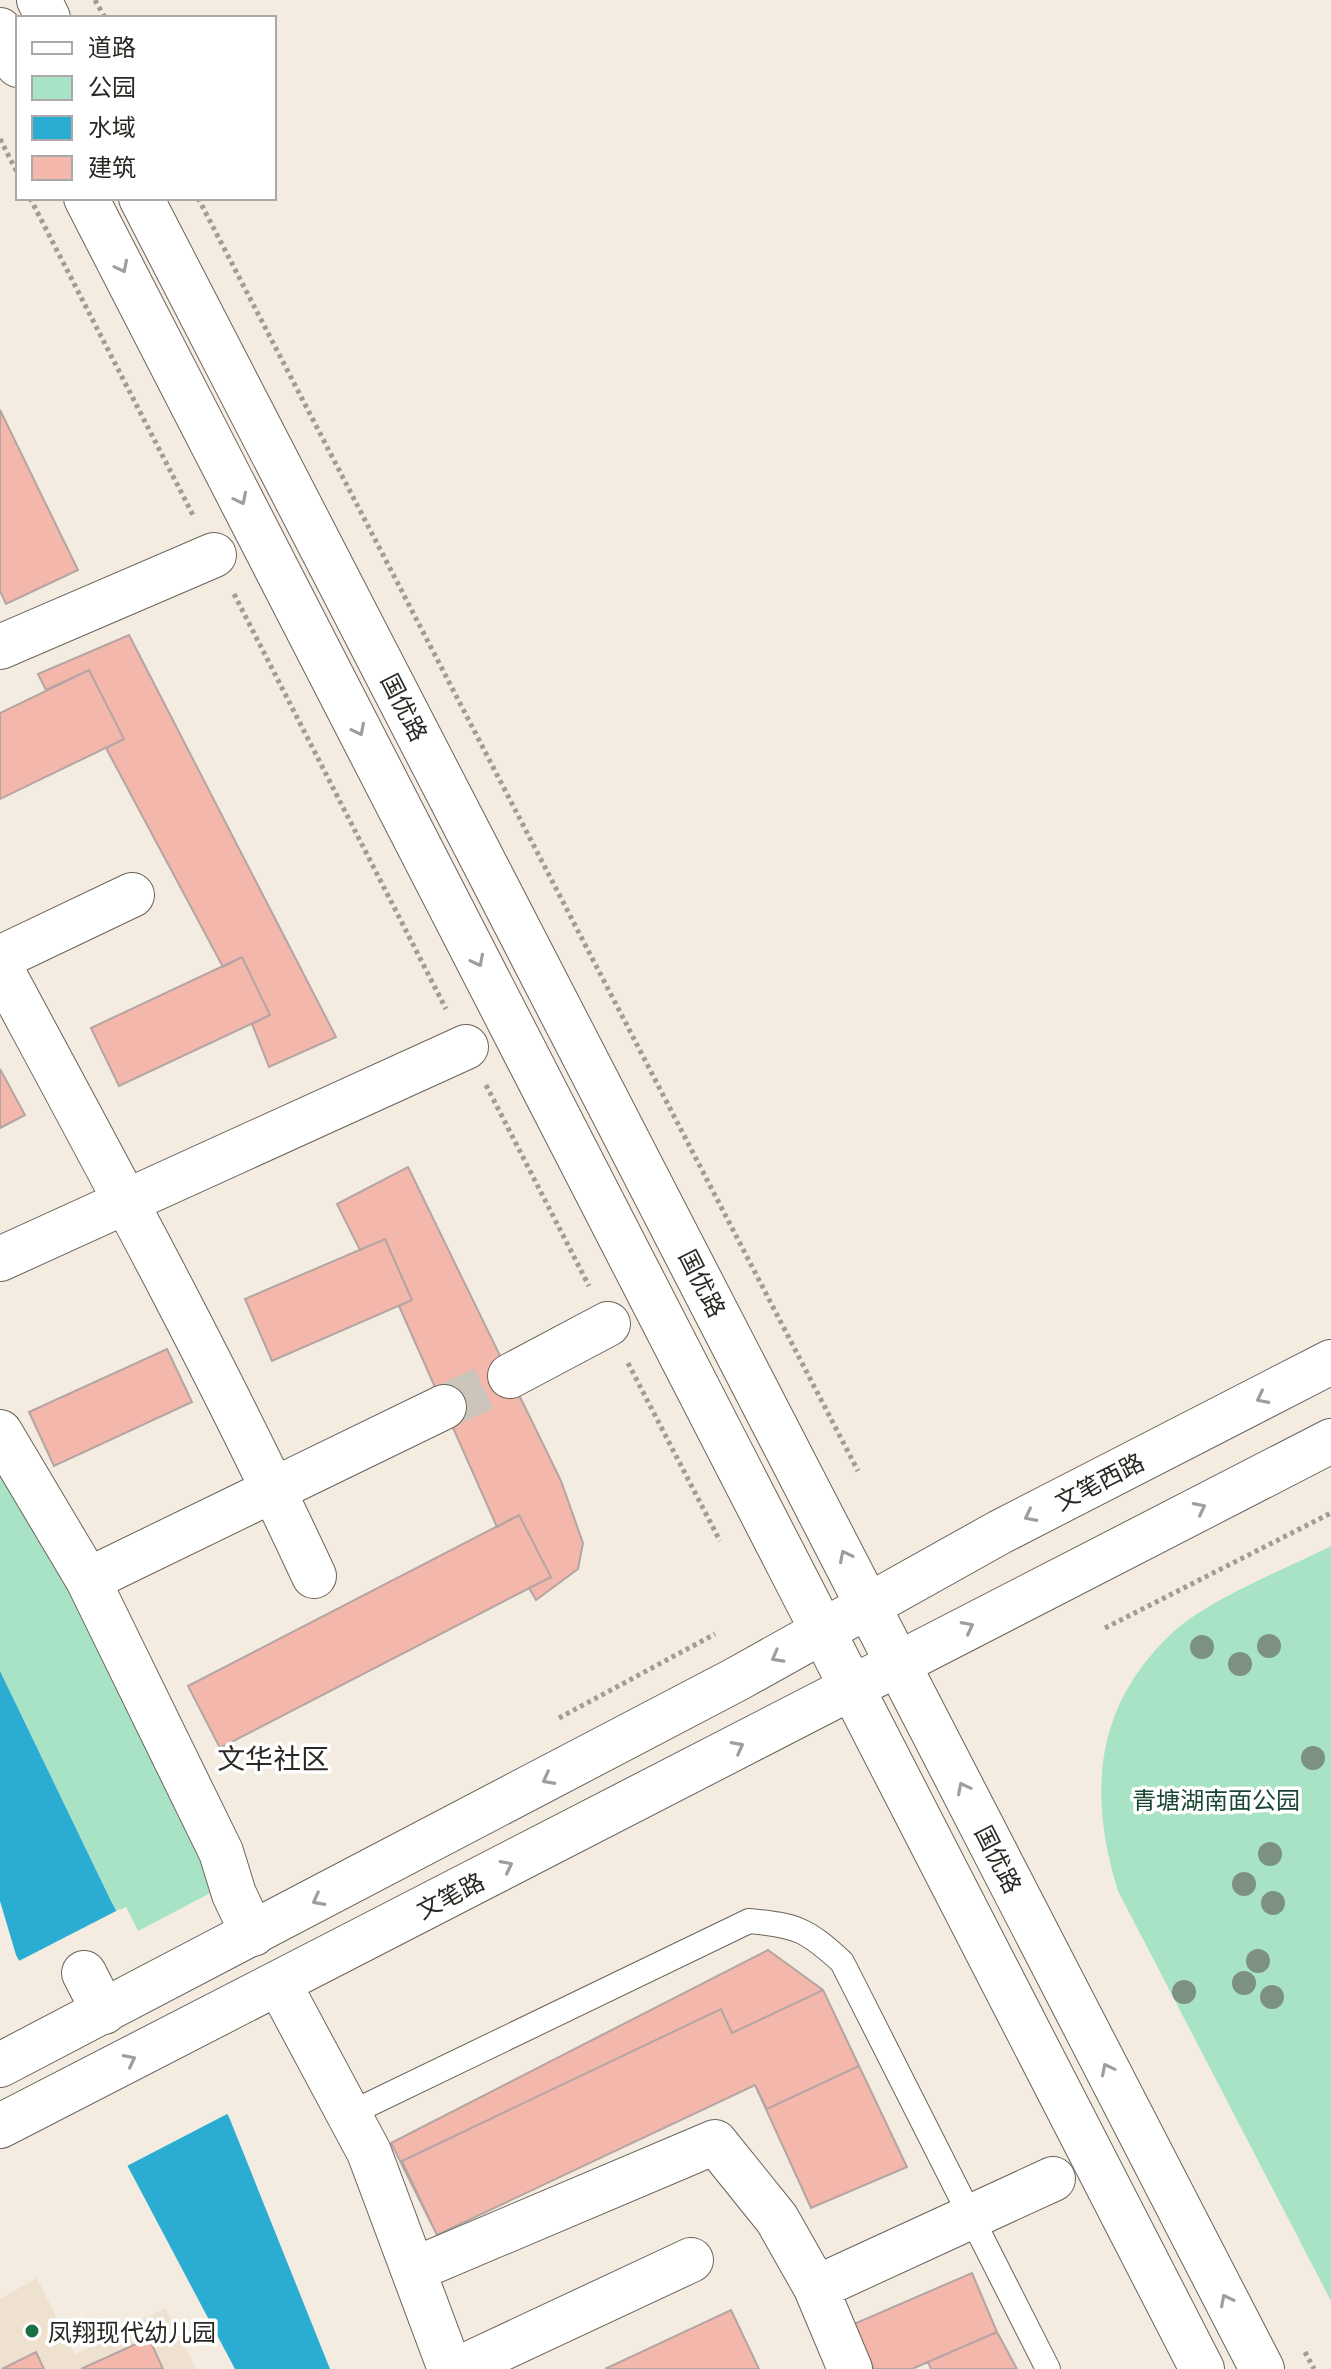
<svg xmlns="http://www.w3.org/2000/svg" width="1331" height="2369" font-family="'Noto Sans','Noto Sans SC',sans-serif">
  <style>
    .built { fill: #eee1d0 }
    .green { fill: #a8e3c5 }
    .water { fill: #2badd3 }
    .pier { fill: #f4ece1 }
    .building { fill: #f3b7ac; stroke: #b4a5a3; stroke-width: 2 }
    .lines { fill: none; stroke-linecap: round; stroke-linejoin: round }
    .minor-tunnel { stroke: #ccc5bb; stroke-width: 44; stroke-dasharray: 44 22; stroke-linecap: butt }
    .service-casing { stroke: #6a645a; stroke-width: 26 }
    .minor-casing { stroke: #6a645a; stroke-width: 46 }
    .secondary-casing { stroke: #6a645a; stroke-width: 46 }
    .primary-casing { stroke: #6a645a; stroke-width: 46 }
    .path { stroke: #a29c94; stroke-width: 5; stroke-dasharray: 4 4; stroke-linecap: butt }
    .service { stroke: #fff; stroke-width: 24 }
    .minor { stroke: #fff; stroke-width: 44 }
    .secondary { stroke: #fff; stroke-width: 44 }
    .primary { stroke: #fff; stroke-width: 44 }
    .tree { fill: #7c9181 }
    .oneway { stroke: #a09e9c }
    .poi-dot { fill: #197043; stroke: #fff; stroke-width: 3 }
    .labels { text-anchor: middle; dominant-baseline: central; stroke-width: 7; stroke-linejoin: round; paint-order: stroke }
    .street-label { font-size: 24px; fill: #2b2824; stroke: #fff }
    .park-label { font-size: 24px; fill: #1a4733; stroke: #fff }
    .poi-label { font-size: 24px; fill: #2b2824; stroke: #fff; text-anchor: start }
    .quarter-label { font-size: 28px; fill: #2b2824; stroke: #fff }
  </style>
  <rect width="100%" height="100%" fill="#f4ece1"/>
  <!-- built -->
  <path class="built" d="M37,2278L75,2355L165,2308L196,2369H0V2299Z"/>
  <!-- green -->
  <path class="green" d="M0,1451L220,1888L138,1931L126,1907L117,1911L111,1901L0,1671Z
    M1331,1546V2301L1118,1891C1088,1795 1094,1707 1171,1634C1208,1599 1284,1570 1331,1546Z"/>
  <!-- water -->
  <path class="water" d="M0,1671L111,1901L229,2117L330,2369H235L16,1955L0,1901Z"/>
  <!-- pier -->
  <path class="pier" d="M120,1909L231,2112L123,2168L15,1963Z"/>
  <!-- building -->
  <path class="building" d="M0,410L78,570L6,604L0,591Z
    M129,635L336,1037L269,1067L252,1024L270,1015L242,957L223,967L106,748L124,739L89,670L46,690L38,674Z
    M89,670L124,739L0,799V713Z
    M242,957L270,1015L119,1086L91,1028Z
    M0,1069L25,1115L0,1128Z
    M408,1167L561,1481L583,1543L578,1569L536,1600L529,1588L551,1577L519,1515L497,1527L399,1306L412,1300L385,1239L360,1250L337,1204Z
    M385,1239L412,1300L272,1361L245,1299Z
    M167,1349L192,1402L54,1466L29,1412Z
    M519,1515L551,1577L220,1748L188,1686Z
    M768,1950L823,1990L907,2167L811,2208L755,2085L437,2235L391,2143Z
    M823,1990L859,2066L767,2109L755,2085L437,2235L402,2161L721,2009L732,2033Z
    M972,2273L997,2332L912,2369H874L854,2324Z
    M731,2310L759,2369H605Z
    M997,2332L1017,2369H931L928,2362Z
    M149,2338L163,2369H81Z
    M36,2352L44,2369H2Z"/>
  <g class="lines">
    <!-- minor-tunnel -->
    <path class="minor-tunnel" d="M444,1407L510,1376"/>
    <!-- service casing -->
    <g class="service-casing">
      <path id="service" d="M349,2114L749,1921C797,1925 807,1930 842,1962L1048,2369"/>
    </g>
    <!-- minor casing -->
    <g class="minor-casing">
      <path id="minor" d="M0,647L214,555
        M0,958L132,895
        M0,967C108,1168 218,1369 314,1576
        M0,1259L466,1047
        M510,1376L608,1324
        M0,1432L88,1580L221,1852L234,1894L253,1934
        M88,1580L444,1407
        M279,1984L369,2152L450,2369
        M413,2270L715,2142L777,2219L816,2288L850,2369
        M816,2288L1053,2179
        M458,2369L691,2260"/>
    </g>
    <!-- secondary casing -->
    <g class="secondary-casing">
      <path id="secondary" d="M84,1973L104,2012
        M0,2065L737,1679L1000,1532L1331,1362
        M0,2126L1331,1441"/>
    </g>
    <!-- primary casing -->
    <g class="primary-casing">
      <path id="primary" d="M39,0L48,18
        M0,30L18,65
        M86,198L1202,2369
        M141,198L1262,2369"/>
    </g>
    <!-- path -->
    <path class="path" d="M95,0L105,18
      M0,139L18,174
      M30,198L194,517
      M198,198L858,1471
      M234,594L446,1009
      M486,1085L589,1286
      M628,1363L720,1541
      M1105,1628L1331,1513
      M559,1718L715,1634
      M1305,2352L1314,2369"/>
    <!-- service -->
    <use href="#service" class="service"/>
    <!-- minor -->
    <use href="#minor" class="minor"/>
    <!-- secondary -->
    <use href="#secondary" class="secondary"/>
    <!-- primary -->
    <use href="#primary" class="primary"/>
  </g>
  <!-- trees -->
  <g class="tree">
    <circle cx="1269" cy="1646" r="12"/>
    <circle cx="1202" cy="1647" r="12"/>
    <circle cx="1240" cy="1664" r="12"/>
    <circle cx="1313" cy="1758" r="12"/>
    <circle cx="1270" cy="1854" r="12"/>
    <circle cx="1244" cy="1884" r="12"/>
    <circle cx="1273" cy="1903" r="12"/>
    <circle cx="1258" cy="1961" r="12"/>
    <circle cx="1244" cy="1983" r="12"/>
    <circle cx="1184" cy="1992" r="12"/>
    <circle cx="1272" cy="1997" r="12"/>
  </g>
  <!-- one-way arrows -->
  <defs><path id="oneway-chevron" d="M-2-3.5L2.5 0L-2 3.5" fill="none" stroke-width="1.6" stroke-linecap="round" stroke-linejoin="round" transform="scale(2)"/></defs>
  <g class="oneway">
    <use href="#oneway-chevron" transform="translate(122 267) rotate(63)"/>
    <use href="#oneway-chevron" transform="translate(241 499) rotate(63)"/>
    <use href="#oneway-chevron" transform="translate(359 730) rotate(63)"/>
    <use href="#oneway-chevron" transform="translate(478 961) rotate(63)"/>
    <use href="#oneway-chevron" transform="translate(1262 1398) rotate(153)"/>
    <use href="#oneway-chevron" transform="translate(1200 1508) rotate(-27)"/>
    <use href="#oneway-chevron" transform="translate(1030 1516) rotate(153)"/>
    <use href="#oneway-chevron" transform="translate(845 1556) rotate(-117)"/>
    <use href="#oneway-chevron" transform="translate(968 1627) rotate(-27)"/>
    <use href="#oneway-chevron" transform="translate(777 1657) rotate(151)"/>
    <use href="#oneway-chevron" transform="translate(738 1747) rotate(-28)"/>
    <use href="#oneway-chevron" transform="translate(548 1779) rotate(152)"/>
    <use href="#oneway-chevron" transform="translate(963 1788) rotate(-117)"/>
    <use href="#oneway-chevron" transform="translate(507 1866) rotate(-27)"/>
    <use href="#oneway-chevron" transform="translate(318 1900) rotate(152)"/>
    <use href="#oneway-chevron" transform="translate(130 2060) rotate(-27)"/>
    <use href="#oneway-chevron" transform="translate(1107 2069) rotate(-117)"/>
    <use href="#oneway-chevron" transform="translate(1226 2300) rotate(-117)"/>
  </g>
  <!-- markers -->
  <circle class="poi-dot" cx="32" cy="2331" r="8"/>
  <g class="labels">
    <!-- street labels -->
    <g class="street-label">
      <text transform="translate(405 707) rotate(63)">国优路</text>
      <text transform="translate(703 1283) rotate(63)">国优路</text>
      <text transform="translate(1099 1481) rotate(-27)">文笔西路</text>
      <text transform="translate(999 1859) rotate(63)">国优路</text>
      <text transform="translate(450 1895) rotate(-27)">文笔路</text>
    </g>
    <!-- park labels -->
    <g class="park-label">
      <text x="1216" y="1799">青塘湖南面公园</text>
    </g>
    <!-- poi labels -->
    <g class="poi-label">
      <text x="48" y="2331">凤翔现代幼儿园</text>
    </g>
    <!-- quarter labels -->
    <g class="quarter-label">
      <text x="273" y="1758">文华社区</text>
    </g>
  </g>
  <!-- legend -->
  <rect x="16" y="16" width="260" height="184" fill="#ffffff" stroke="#aaa9a7" stroke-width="2"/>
  <rect x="32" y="42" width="40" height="12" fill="#ffffff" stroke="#aaa9a7" stroke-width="2"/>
  <text x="88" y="56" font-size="24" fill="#2b2824">道路</text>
  <rect x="32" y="76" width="40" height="24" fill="#a8e3c5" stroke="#aaa9a7" stroke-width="2"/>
  <text x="88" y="96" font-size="24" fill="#2b2824">公园</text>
  <rect x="32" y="116" width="40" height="24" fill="#2badd3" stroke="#aaa9a7" stroke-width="2"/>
  <text x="88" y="136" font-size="24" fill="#2b2824">水域</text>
  <rect x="32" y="156" width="40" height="24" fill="#f3b7ac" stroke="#aaa9a7" stroke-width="2"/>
  <text x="88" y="176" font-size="24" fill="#2b2824">建筑</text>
</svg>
